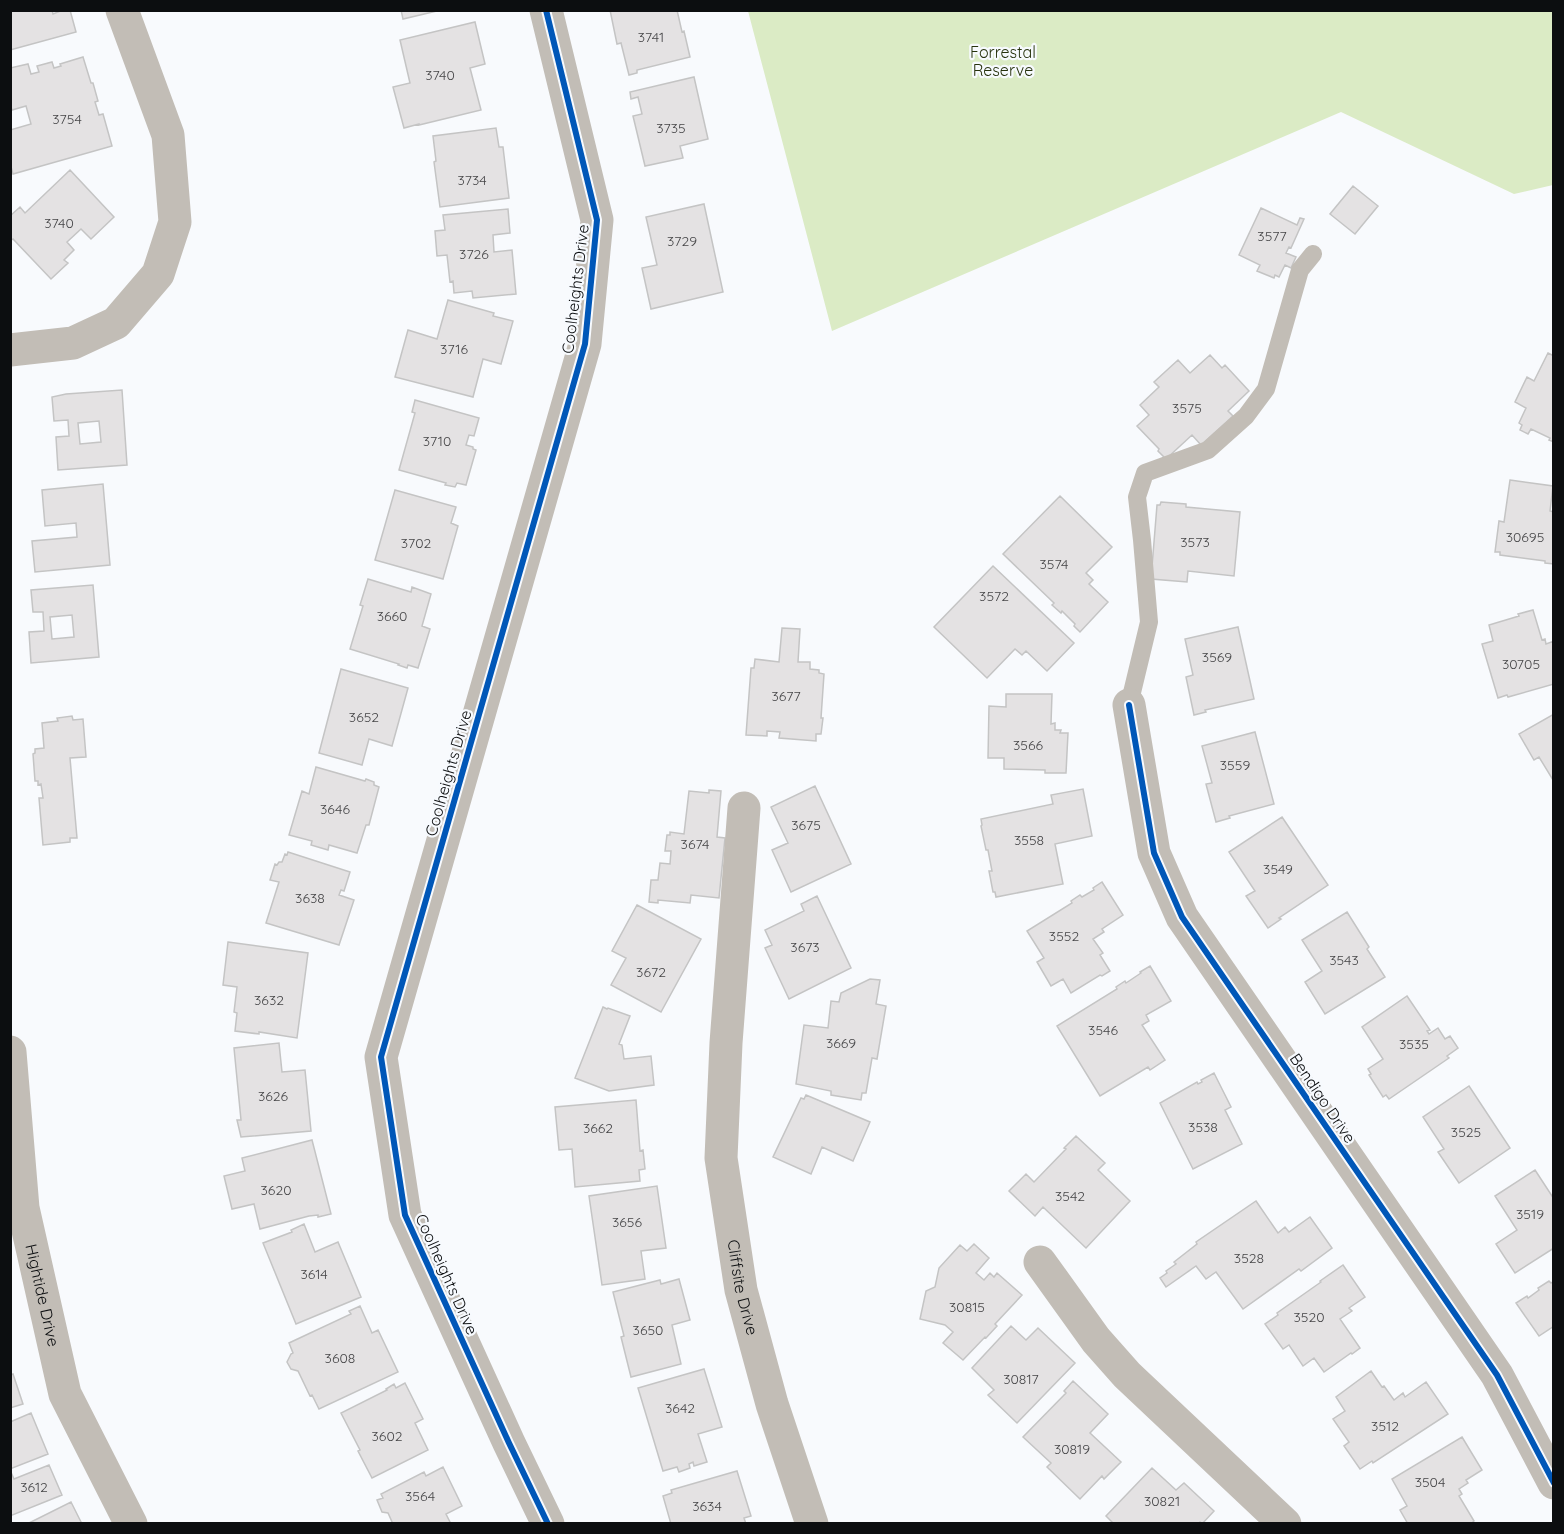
<svg xmlns="http://www.w3.org/2000/svg" width="1564" height="1534" font-family="Quicksand,sans-serif">
  <style>
    .green { fill: #dbebc5 }
    .building { fill: #e4e2e3; stroke: #c4c4c4; stroke-width: 1.5; fill-rule: evenodd }
    .lines { fill: none; stroke-linecap: round; stroke-linejoin: round }
    .service { stroke: #c2bdb6; stroke-width: 18 }
    .minor { stroke: #c2bdb6; stroke-width: 33 }
    .cycleway-casing { stroke: #f7fafe; stroke-width: 10 }
    .cycleway { stroke: #0057b8; stroke-width: 6 }
    .labels { text-anchor: middle; dominant-baseline: central; stroke-width: 4.5; stroke-linejoin: round; paint-order: stroke }
    .number-label { font-size: 14px; fill: #464648 }
    .park-label { font-size: 16px; fill: #27330d; stroke: #f7fafe }
    .street-label { font-size: 16px; fill: #0c0e10; stroke: #f7fafe }
  </style>
  <rect width="100%" height="100%" fill="#f8fafd"/>
  <!-- green -->
  <path class="green" d="M748,11H1553V185L1514,194L1341,112L832,331Z"/>
  <!-- building -->
  <path class="building" d="M10,10H52L53,14L63,10H70L76,32L10,50Z
    M401,10H441L403,19Z
    M610,10H677L682,32L684,31L690,57L637,70V73L629,75L621,43L617,44Z
    M475,22L485,64L470,68L481,110L419,125V124L404,128L393,87L410,83L400,40Z
    M83,57L91,83H93L98,101L95,102L99,115L103,114L112,146L13,174L10,163V130L31,124L26,106L12,110L10,104V68L28,64L31,74L39,72L37,66L52,62L54,68L61,66L60,64Z
    M694,77L708,139L680,146L683,158L645,166L633,116L642,114L638,97L631,99L630,92Z
    M496,128L499,147H503L509,198L440,207L434,162L436,161L433,136Z
    M70,170L114,217L91,239L81,229L67,242L74,250L64,260L68,263L51,279L13,239L10,241V216L20,207L25,213Z
    M1353,186L1378,206L1355,234L1330,214Z
    M704,204L723,292L651,309L642,268L657,265L646,217Z
    M1261,208L1297,225L1300,218L1304,219L1291,248L1289,247L1286,253L1296,257L1291,268L1285,265L1279,277L1275,275L1274,278L1257,271L1260,265L1239,255Z
    M508,209L510,233L493,235L494,252L512,250L516,294L473,298L472,291L454,293L453,281L450,282L447,255L437,256L435,231L445,230L443,215Z
    M448,300L494,313L493,316L513,321L501,364L483,359L473,397L395,377L408,330L437,339Z
    M1548,353L1554,356V442L1549,440L1550,438L1531,429L1528,434L1520,430L1522,425L1519,423L1526,408L1515,402L1527,377L1534,381Z
    M1210,355L1222,368L1225,365L1249,391L1228,411L1233,416L1201,445L1192,435L1166,459L1158,451L1159,449L1137,426L1149,415L1140,405L1159,387L1154,382L1178,360L1190,373Z
    M122,390L127,465L58,470L56,437L69,436L68,420L54,421L52,397L66,394ZM99,421L101,442L80,444L78,423Z
    M415,400L479,418L474,436L469,435L466,445L473,447V449L476,450L466,485L457,483L455,487L445,485L446,483L399,470L415,413L412,412Z
    M1510,480L1553,486L1550,511L1554,512V564L1545,563V561L1500,555V552H1495L1499,521L1504,522Z
    M103,484L110,565L35,572L32,541L77,537L76,523L45,526L42,490Z
    M395,490L456,507L451,523L458,526L443,579L375,560Z
    M1060,496L1112,547L1086,573L1093,580L1089,584L1108,602L1080,632L1074,626L1075,624L1062,611L1061,613L1052,605L1054,603L1003,554Z
    M1161,502L1186,504V507L1240,512L1234,576L1188,571L1187,582L1151,579L1157,505H1160Z
    M993,566L1074,643L1047,671L1026,651L1022,655L1015,649L987,678L934,627Z
    M368,579L411,592L412,587L431,594L422,626L430,629L418,668L408,665L407,668L398,665L399,664L350,649L363,606L360,605Z
    M93,585L99,657L31,663L29,632L44,631L43,612H33L31,590ZM72,615L74,637L52,639L50,617Z
    M1533,610L1542,640L1545,639L1546,644L1554,641V684L1508,697L1507,695L1498,698L1482,644L1493,641L1489,625L1519,616L1518,614Z
    M1238,627L1254,699L1205,710L1206,712L1194,715L1186,677L1193,675L1185,639Z
    M782,628L800,629L798,662H810V669L819,670V673L824,674L821,718H823L821,734H816V741L779,738L780,732L767,731V736L746,735L751,668H754L755,659L779,662Z
    M341,669L408,688L392,746L369,739L362,765L319,753Z
    M1006,694H1052L1051,724L1055,723V730H1061L1060,733H1068L1066,773H1045V770L1004,769V758H988L989,706L1006,707Z
    M1554,714V780H1553L1539,757L1534,760L1519,734Z
    M72,716L73,720L83,719L86,757L70,758L77,838H70V842L43,845L39,798H43L41,784L38,785V781H35L33,754L35,753V749L44,748L42,723L58,721L57,718Z
    M1255,732L1274,804L1229,816L1230,818L1216,822L1206,784L1212,783L1202,746Z
    M316,767L365,781L366,779L374,782V785L379,787L369,825H366L357,853L329,845L328,850L311,845L312,841L289,835L302,791L309,794Z
    M815,786L851,864L791,892L772,850L788,843L771,807Z
    M1083,789L1092,836L1055,844L1063,884L996,897L995,892H993L989,871H992L988,850H986L981,826L982,825L981,819L1053,804L1051,795Z
    M709,790L721,791L717,837L725,838L719,898L691,895L690,903L658,900V903L649,902L651,880H658L660,863L670,864L671,851H665L667,835H670V832L684,834L689,791L709,793Z
    M1282,817L1328,885L1279,918L1281,919L1268,928L1246,896L1255,891L1229,852Z
    M288,852L350,872L344,891L341,890L339,895L354,900L339,945L266,923L279,882L270,880L275,864L277,865L279,862H282L285,854L287,855Z
    M1102,882L1123,915L1102,929L1104,932L1093,939L1103,953L1100,955L1110,971L1102,976L1100,975L1071,993L1063,979L1051,986L1037,962L1044,958L1027,931L1072,903L1071,901L1080,895L1082,897L1094,890L1093,888Z
    M817,896L851,968L789,999L765,948L772,945L765,930L804,911L801,904Z
    M637,905L701,939L661,1012L611,985L626,958L612,951Z
    M1347,912L1369,947L1367,949L1385,977L1325,1014L1305,982L1322,971L1302,940Z
    M228,942L308,953L297,1038L259,1032V1034L235,1031L237,1013L234,1012L237,987L223,985Z
    M1150,966L1171,1001L1146,1015L1149,1021L1142,1025L1165,1060L1150,1070L1148,1067L1100,1096L1057,1026L1117,989L1116,987L1125,981L1126,983L1141,973L1140,972Z
    M870,979L880,980L876,1004L886,1006L877,1059L872,1058L866,1093H862L861,1100L831,1095V1091L796,1084L804,1025L828,1028L831,1001L839,1002L841,993Z
    M1407,996L1430,1030L1427,1031L1429,1034L1438,1028L1445,1039L1450,1036L1458,1048L1447,1056L1449,1058L1389,1099L1386,1095L1383,1097L1369,1075L1371,1074L1368,1069L1383,1059L1362,1027Z
    M603,1007L607,1009L608,1008L630,1016L619,1044L622,1045L624,1059L651,1056L654,1085L609,1091L575,1078Z
    M279,1043L282,1072L305,1070L311,1131L241,1137L237,1120H241L234,1048Z
    M1214,1073L1231,1107L1225,1110L1242,1144L1193,1169L1160,1103L1197,1082L1198,1084L1202,1082L1201,1080Z
    M1469,1086L1510,1148L1459,1183L1438,1152L1444,1149L1423,1117Z
    M806,1095L870,1122L853,1161L822,1147L811,1174L773,1157L801,1098L804,1099Z
    M636,1100L640,1151L643,1150L645,1169L639,1170L640,1181L575,1187L572,1149L559,1150L555,1107Z
    M1076,1136L1105,1163L1098,1170L1130,1201L1086,1248L1043,1207L1035,1216L1009,1191L1026,1174L1034,1182L1066,1149L1064,1148Z
    M312,1140L331,1214L318,1217V1215L309,1216L260,1229L254,1204L232,1209L224,1176L245,1171L242,1158Z
    M1535,1170L1554,1199V1248L1515,1273L1496,1244L1517,1230L1495,1196Z
    M657,1186L666,1248L641,1251L645,1279L602,1285L589,1196Z
    M1256,1201L1278,1233L1285,1227L1289,1232L1310,1217L1332,1248L1301,1271L1299,1269L1243,1309L1216,1272L1206,1279L1196,1266L1166,1287L1160,1278L1167,1273L1166,1271L1176,1264L1174,1262L1197,1244L1196,1242Z
    M304,1224L315,1252L338,1242L361,1297L296,1324L263,1243L292,1232L291,1230Z
    M974,1244L989,1258L976,1273L984,1280L990,1273L994,1277L997,1273L1022,1295L995,1324L997,1326L986,1338L985,1337L963,1360L943,1343L953,1332L945,1325L920,1319L926,1291L935,1287L939,1268L960,1245L967,1251Z
    M1343,1265L1365,1297L1349,1308L1352,1311L1340,1319L1360,1348L1352,1354L1351,1353L1324,1372L1314,1358L1303,1366L1289,1345L1283,1349L1265,1324L1278,1315L1277,1313L1321,1282L1320,1281Z
    M679,1279L690,1320L672,1325L681,1364L631,1377L621,1337L624,1336L613,1292L660,1280L661,1284Z
    M1549,1281L1551,1283L1554,1281V1326L1539,1336L1516,1303L1527,1296L1528,1298L1539,1290L1538,1288Z
    M360,1306L372,1333L378,1330L398,1372L319,1409L312,1395L310,1396L298,1371L291,1369L287,1362L291,1354L293,1353L289,1343L351,1314L349,1311Z
    M1011,1326L1026,1340L1038,1328L1075,1363L1017,1423L988,1395L994,1390L972,1368Z
    M704,1369L722,1427L698,1434L707,1462L694,1466L693,1462L689,1464L690,1468L679,1472L677,1467L663,1471L638,1388Z
    M1371,1371L1382,1387L1384,1386L1394,1400L1403,1393L1405,1397L1426,1382L1448,1414L1373,1463L1372,1461L1360,1469L1344,1446L1349,1442L1333,1419L1345,1411L1336,1397Z
    M13,1374L23,1404L10,1408V1375Z
    M1073,1381L1108,1414L1090,1433L1121,1462L1104,1479L1102,1476L1080,1499L1047,1467L1051,1463L1023,1437L1066,1393L1064,1391Z
    M405,1383L423,1419L415,1423L428,1450L372,1478L358,1451L360,1450L341,1413L387,1390L386,1389L394,1384L396,1388Z
    M31,1413L48,1454L10,1469V1422Z
    M1462,1437L1482,1470L1466,1480L1468,1483L1459,1489L1462,1494L1459,1496L1474,1521L1471,1524H1408L1400,1510L1407,1506L1392,1479Z
    M49,1465L62,1495L10,1516V1470L14,1479Z
    M443,1467L462,1506L446,1514L451,1524H393L388,1513L382,1512L377,1500L383,1498L381,1494L424,1472L426,1476Z
    M1152,1468L1176,1490L1184,1483L1214,1511L1202,1524L1200,1522L1198,1524H1114L1106,1516Z
    M737,1471L751,1516L744,1518L746,1524H671L663,1496L672,1493L671,1490Z
    M71,1502L82,1524H27Z"/>
  <g class="lines">
    <!-- service -->
    <path class="service" d="M1129,705L1149,622L1142,540L1137,497L1145,473L1208,450L1246,416L1266,389L1300,270L1313,254"/>
    <!-- minor -->
    <g class="minor">
      <path d="M546,10L597,220L585,344L381,1057L405,1215L509,1443L548,1524"/>
      <path d="M10,350L73,343L116,323L158,274L175,222L168,135L122,10"/>
      <path d="M1129,705L1154,853L1182,917L1497,1375L1554,1483"/>
      <path id="s1" d="M744,808L726,1043L721,1158L741,1290L772,1404L812,1524"/>
      <path id="s2" d="M10,1052L23,1208L65,1394L131,1524"/>
      <path d="M1040,1262L1096,1340L1127,1375L1285,1524"/>
    </g>
    <!-- cycleway casing -->
    <g class="cycleway-casing">
      <path id="cycleway" d="M546,10L597,220L585,344L381,1057L405,1215L509,1443L548,1524
        M1129,705L1154,853L1182,917L1497,1375L1554,1483"/>
    </g>
    <!-- cycleway -->
    <use href="#cycleway" class="cycleway"/>
  </g>
  <g class="labels">
    <!-- number labels -->
    <g class="number-label">
      <text x="651" y="37">3741</text>
      <text x="440" y="75">3740</text>
      <text x="67" y="119">3754</text>
      <text x="671" y="128">3735</text>
      <text x="472" y="180">3734</text>
      <text x="59" y="223">3740</text>
      <text x="1272" y="236">3577</text>
      <text x="682" y="241">3729</text>
      <text x="474" y="254">3726</text>
      <text x="454" y="349">3716</text>
      <text x="1187" y="408">3575</text>
      <text x="437" y="441">3710</text>
      <text x="1525" y="537">30695</text>
      <text x="1195" y="542">3573</text>
      <text x="416" y="543">3702</text>
      <text x="1054" y="564">3574</text>
      <text x="994" y="596">3572</text>
      <text x="392" y="616">3660</text>
      <text x="1217" y="657">3569</text>
      <text x="1521" y="664">30705</text>
      <text x="786" y="696">3677</text>
      <text x="364" y="717">3652</text>
      <text x="1028" y="745">3566</text>
      <text x="1235" y="765">3559</text>
      <text x="335" y="809">3646</text>
      <text x="806" y="825">3675</text>
      <text x="1029" y="840">3558</text>
      <text x="695" y="844">3674</text>
      <text x="1278" y="869">3549</text>
      <text x="310" y="898">3638</text>
      <text x="1064" y="936">3552</text>
      <text x="805" y="947">3673</text>
      <text x="1344" y="960">3543</text>
      <text x="651" y="972">3672</text>
      <text x="269" y="1000">3632</text>
      <text x="1103" y="1030">3546</text>
      <text x="841" y="1043">3669</text>
      <text x="1414" y="1044">3535</text>
      <text x="273" y="1096">3626</text>
      <text x="1203" y="1127">3538</text>
      <text x="598" y="1128">3662</text>
      <text x="1466" y="1132">3525</text>
      <text x="276" y="1190">3620</text>
      <text x="1070" y="1196">3542</text>
      <text x="1530" y="1214">3519</text>
      <text x="627" y="1222">3656</text>
      <text x="1249" y="1258">3528</text>
      <text x="314" y="1274">3614</text>
      <text x="967" y="1307">30815</text>
      <text x="1309" y="1317">3520</text>
      <text x="648" y="1330">3650</text>
      <text x="340" y="1358">3608</text>
      <text x="1021" y="1379">30817</text>
      <text x="680" y="1408">3642</text>
      <text x="1385" y="1426">3512</text>
      <text x="387" y="1436">3602</text>
      <text x="1072" y="1449">30819</text>
      <text x="1430" y="1482">3504</text>
      <text x="34" y="1487">3612</text>
      <text x="420" y="1496">3564</text>
      <text x="1162" y="1501">30821</text>
      <text x="707" y="1506">3634</text>
    </g>
    <!-- park labels -->
    <g class="park-label">
      <text x="1003" y="52">Forrestal<tspan x="1003" dy="18">Reserve</tspan></text>
    </g>
    <!-- street labels -->
    <g class="street-label">
      <text transform="translate(575 289) rotate(-83)">Coolheights Drive</text>
      <text transform="translate(448 773) rotate(-74)">Coolheights Drive</text>
      <text transform="translate(1323 1098) rotate(56)">Bendigo Drive</text>
      <text transform="translate(447 1274) rotate(66)">Coolheights Drive</text>
      <text stroke="none"><textPath href="#s1" startOffset="482">Cliffsite Drive</textPath></text>
      <text stroke="none"><textPath href="#s2" startOffset="246">Hightide Drive</textPath></text>
    </g>
  </g>
  <!-- border -->
  <rect width="1564" height="1534" fill="none" stroke="#0c0e10" stroke-width="24"/>
</svg>
